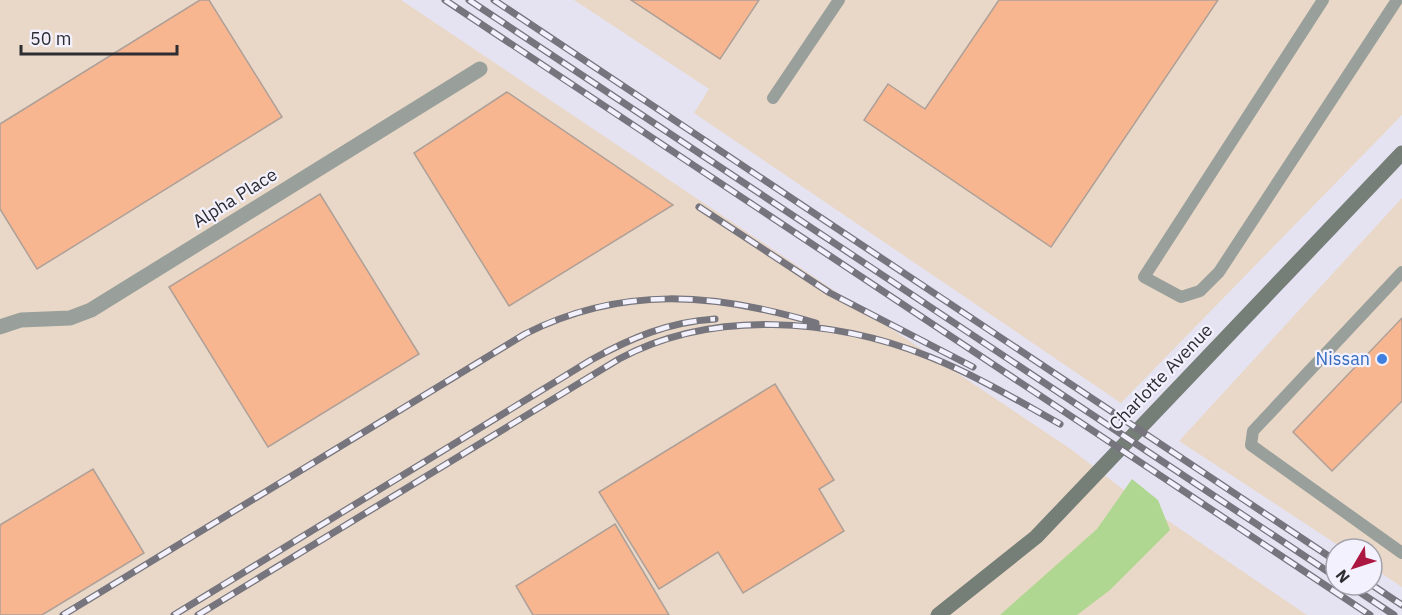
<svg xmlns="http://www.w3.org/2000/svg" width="1402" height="615" font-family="'IBM Plex Sans',sans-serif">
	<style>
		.industrial { fill: #e9d8c7 }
		.green { fill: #b0d791 }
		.building { fill: #f8b690; stroke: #aea098; stroke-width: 1.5 }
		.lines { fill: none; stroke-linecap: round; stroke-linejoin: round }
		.lane { stroke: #999f9b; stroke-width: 12 }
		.street { stroke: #999f9b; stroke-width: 15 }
		.secondary { stroke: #757e77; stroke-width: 15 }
		.rail-casing { stroke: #76757e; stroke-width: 7 }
		.rail { stroke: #f2f1fd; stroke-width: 4.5; stroke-dasharray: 14; stroke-linecap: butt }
		.shop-dot { fill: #3f7fe0; stroke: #f2f1fd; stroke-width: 2 }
		.labels { text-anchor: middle; stroke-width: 4.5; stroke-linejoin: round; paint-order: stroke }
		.street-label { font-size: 18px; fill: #2d2d32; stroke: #f2f1fd }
		.shop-label { font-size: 18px; fill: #366cbe; stroke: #f2f1fd; text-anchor: end }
	</style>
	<rect width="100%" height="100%" fill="#e5e3f2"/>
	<g class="industrial">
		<polygon points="0,0 401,0 1072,450 1133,497 1307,615 0,615"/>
		<polygon points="574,0 1402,0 1402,115 1121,403 694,113 709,89"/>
		<polygon points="1402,198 1402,587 1372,567 1372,549 1344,549 1179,441"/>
	</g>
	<polygon class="green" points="1132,479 1158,500 1170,530 1110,590 1077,615 1000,615 1097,529"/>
	<g class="building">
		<polygon points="200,0 209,0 282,117 37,269 0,209 0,124"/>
		<polygon points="631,0 759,0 720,59"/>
		<polygon points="999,0 1218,0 1051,247 864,120 888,84 925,109"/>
		<polygon points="507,92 673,205 509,306 414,153"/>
		<polygon points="320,194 419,354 268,447 169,287"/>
		<polygon points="1402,318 1402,401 1332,471 1293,432"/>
		<polygon points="775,384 834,480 819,489 844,531 743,593 718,552 659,589 599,492"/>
		<polygon points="93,469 144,553 42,615 0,615 0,525"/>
		<polygon points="615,524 669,615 533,615 516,586"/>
	</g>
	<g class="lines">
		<g class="lane">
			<polyline points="1323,0 1144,277 1181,297 1200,291 1219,272 1397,0"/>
			<polyline points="773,98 839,0"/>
			<polyline points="1402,272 1253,431 1251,445 1402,553"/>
		</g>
		<polyline class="street" points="0,327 21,320 70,318 91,310 480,69"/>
		<polyline class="secondary" points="938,615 1036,537 1402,153"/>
		<defs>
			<g id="rail">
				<polyline points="445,0 1370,615"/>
				<polyline points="469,0 1336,577"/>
				<polyline points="494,0 1336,561"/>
				<polyline points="699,207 830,293 973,367"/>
				<polyline points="1349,585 1394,615"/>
				<polyline points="1372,585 1402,605"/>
				<path d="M 63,615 L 525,334 C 622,285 715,293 816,323"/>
				<path d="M 174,615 L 591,360 C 631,338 668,322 715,319"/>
				<path d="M 198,615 L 619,359 C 712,309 833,318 930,357 C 975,375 1017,400 1060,424"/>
			</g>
		</defs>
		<use href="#rail" class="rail-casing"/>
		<use href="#rail" class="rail"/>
	</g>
	<circle class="shop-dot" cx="1382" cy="359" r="6"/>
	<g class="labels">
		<g class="street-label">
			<text transform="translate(235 198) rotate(-32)" y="6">Alpha Place</text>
			<text transform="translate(1161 377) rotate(-46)" y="6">Charlotte Avenue</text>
		</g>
		<g class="shop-label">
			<text x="1370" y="365">Nissan</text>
		</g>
	</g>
	<g transform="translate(1354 567) rotate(231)"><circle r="28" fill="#f2f1fd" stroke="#a3a3ac" stroke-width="1.5"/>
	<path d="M0-4.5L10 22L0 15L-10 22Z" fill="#ac1741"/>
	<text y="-9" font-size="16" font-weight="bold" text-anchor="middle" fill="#2d2d32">N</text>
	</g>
	<path d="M21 45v9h156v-9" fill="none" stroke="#2d2d32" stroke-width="3"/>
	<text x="30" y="45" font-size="18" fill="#2d2d32" stroke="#f2f1fd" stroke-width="4.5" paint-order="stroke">50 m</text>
</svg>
